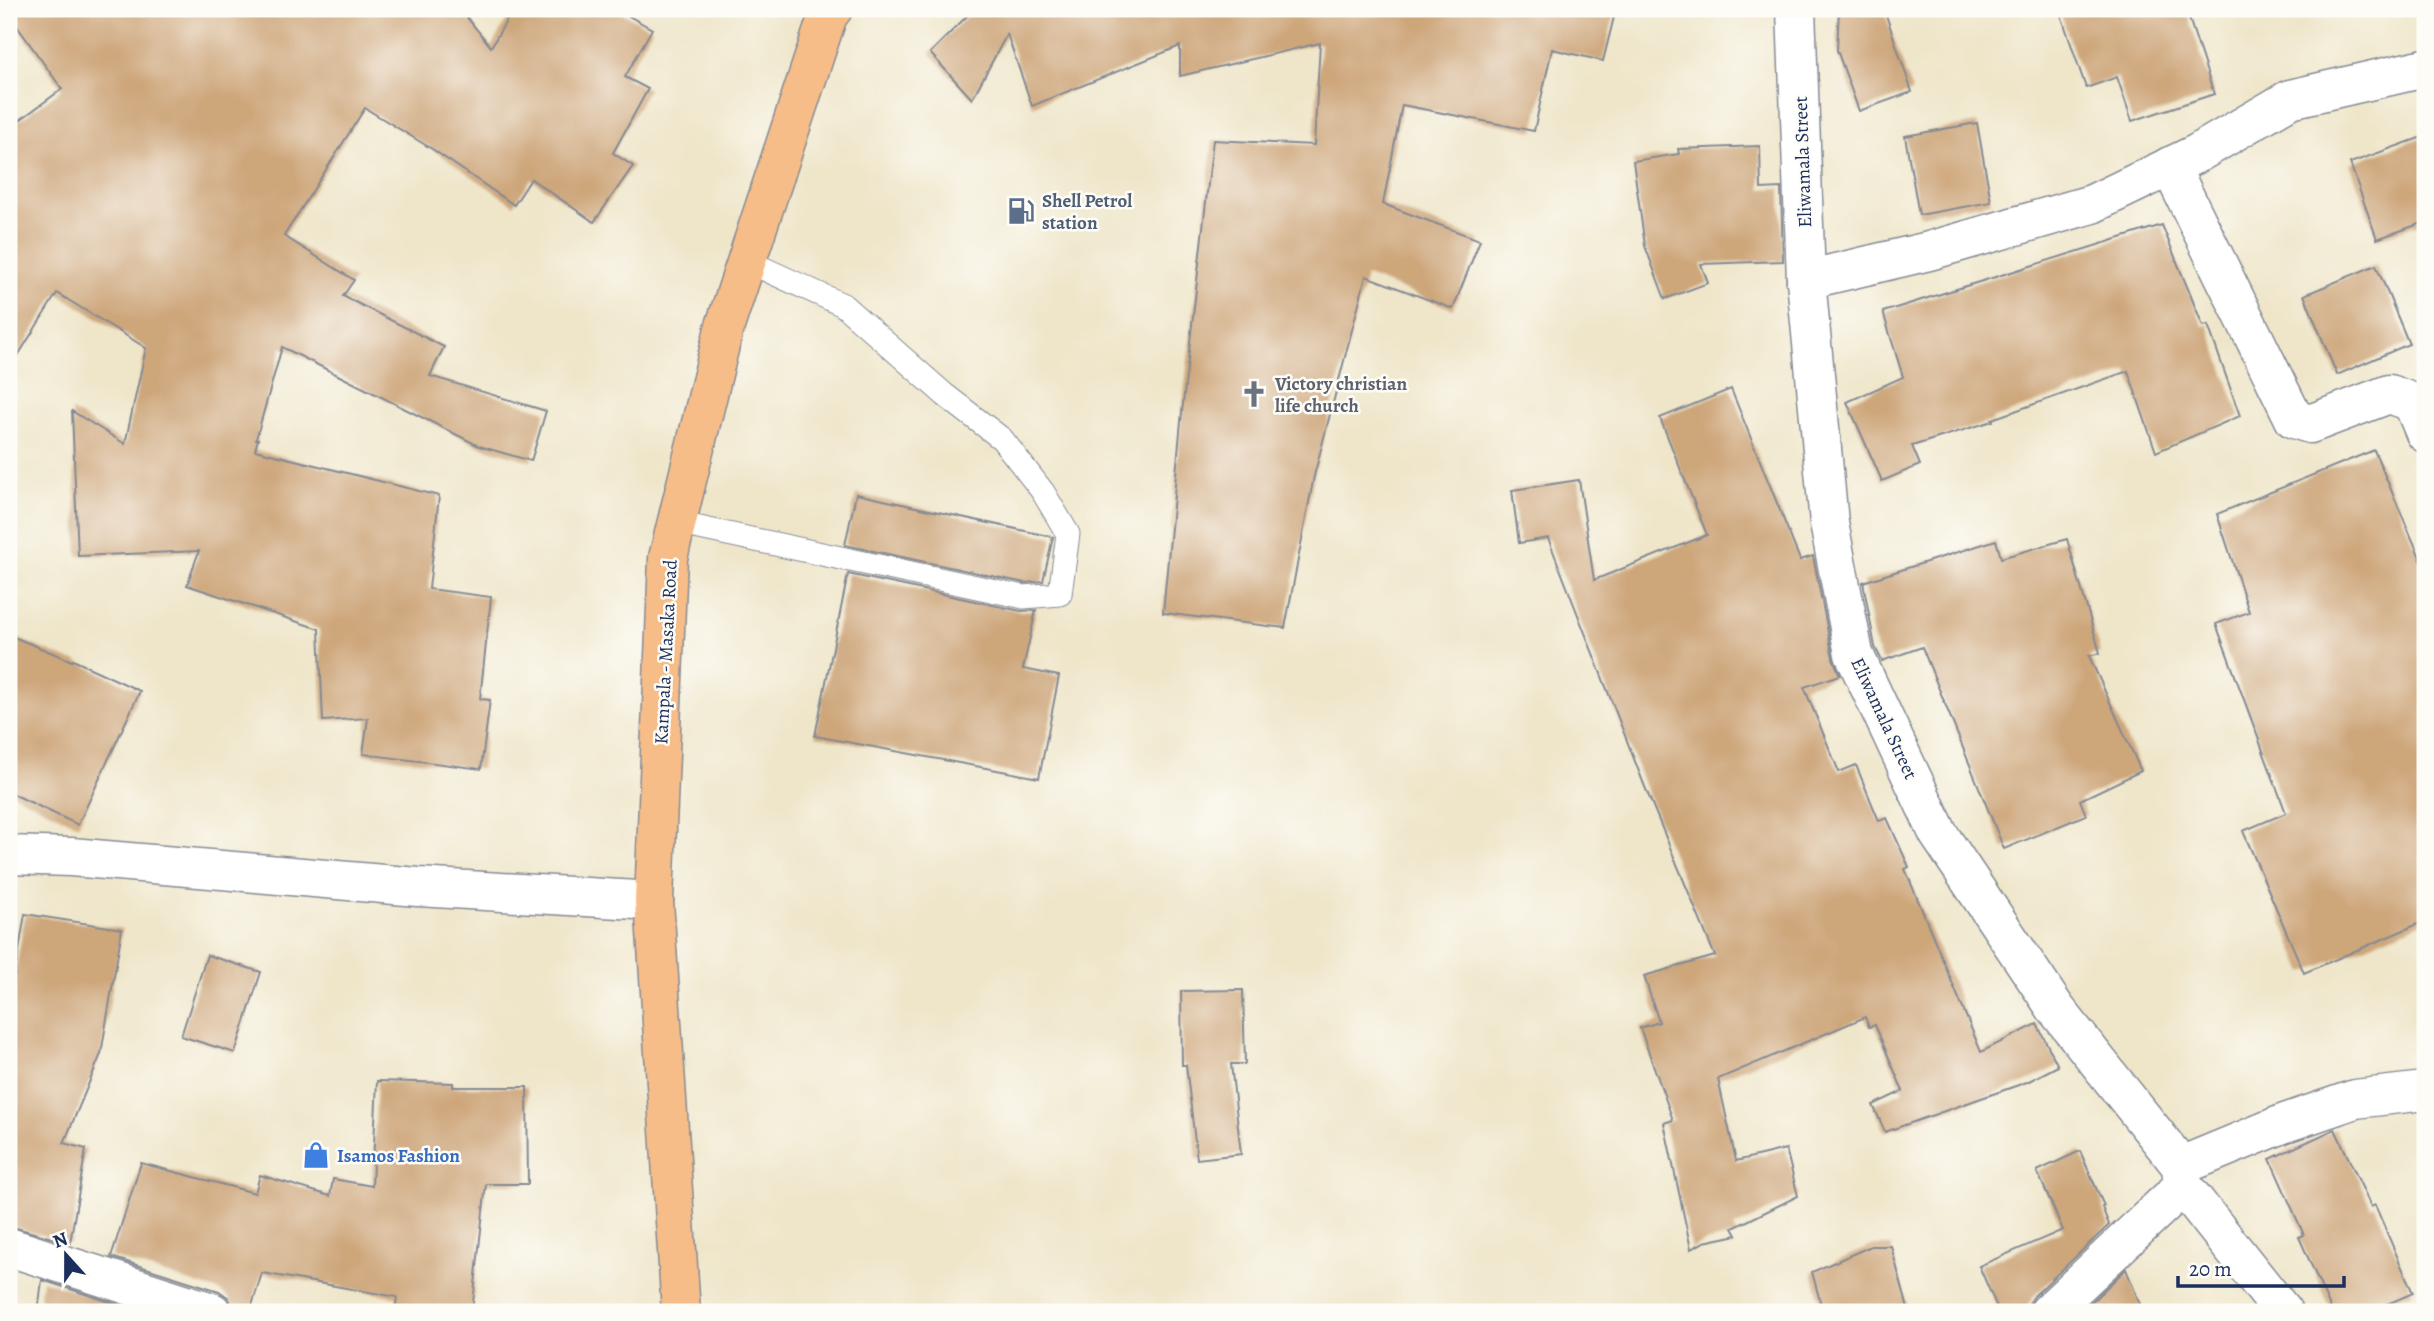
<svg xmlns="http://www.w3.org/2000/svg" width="2434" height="1321" font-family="Alegreya,serif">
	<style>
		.building { fill: #cda67a }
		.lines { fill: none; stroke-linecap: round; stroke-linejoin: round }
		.service-casing { stroke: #858a94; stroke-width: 25 }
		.minor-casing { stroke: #858a94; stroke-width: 41 }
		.primary-casing { stroke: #858a94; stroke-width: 41 }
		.trunk-casing { stroke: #858a94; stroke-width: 41 }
		.service { stroke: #fff; stroke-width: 23 }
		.minor { stroke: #fff; stroke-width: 38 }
		.primary { stroke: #f7bd88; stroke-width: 38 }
		.trunk { stroke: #f7bd88; stroke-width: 38 }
		.labels { text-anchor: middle; stroke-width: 5; stroke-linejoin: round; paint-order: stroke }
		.street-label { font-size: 19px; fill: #1b2f5e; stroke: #fdfcf7 }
		.service-label { font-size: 19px; font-weight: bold; fill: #4e5e75; stroke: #fdfcf7; text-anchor: start }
		.worship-label { font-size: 19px; font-weight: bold; fill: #5b616d; stroke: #fdfcf7; text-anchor: start }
		.shop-label { font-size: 19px; font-weight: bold; fill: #366cbe; stroke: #fdfcf7; text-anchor: start }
	</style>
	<rect width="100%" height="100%" fill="#fdfcf7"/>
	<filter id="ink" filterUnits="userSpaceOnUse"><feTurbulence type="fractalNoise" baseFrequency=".0143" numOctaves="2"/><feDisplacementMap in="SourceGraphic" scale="14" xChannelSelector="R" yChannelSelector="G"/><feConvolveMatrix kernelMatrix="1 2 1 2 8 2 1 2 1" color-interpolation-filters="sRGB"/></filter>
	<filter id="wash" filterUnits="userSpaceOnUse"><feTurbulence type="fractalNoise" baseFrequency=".00686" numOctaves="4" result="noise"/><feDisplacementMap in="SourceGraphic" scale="28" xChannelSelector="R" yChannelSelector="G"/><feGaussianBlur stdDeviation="1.57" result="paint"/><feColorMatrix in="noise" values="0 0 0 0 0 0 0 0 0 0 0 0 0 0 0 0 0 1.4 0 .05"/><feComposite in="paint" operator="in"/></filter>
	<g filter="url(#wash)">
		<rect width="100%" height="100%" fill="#efe6ca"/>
		<g id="blocks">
			<g class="building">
				<polygon points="9,9 460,9 491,47 513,9 616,9 652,29 625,77 648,89 613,153 633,166 594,222 531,179 514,205 432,149 365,108 284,236 354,280 343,296 444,347 430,376 546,411 531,461 479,446 282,347 256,439 258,439 255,450 439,496 429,589 491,597 480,699 490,700 481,769 363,754 368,718 323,721 319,629 187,585 199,551 78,556 72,411 125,444 146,348 57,293 9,370 9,128 62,89 9,15"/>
				<polygon points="974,9 1120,9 1123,15 1202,15 1201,9 1616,9 1603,61 1552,49 1534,131 1402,105 1383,204 1480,240 1453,309 1366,276 1314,476 1285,628 1163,613 1181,421 1213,140 1314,145 1320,43 1180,76 1180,46 1032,106 1007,34 972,99 930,53"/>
				<polygon points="1839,9 1884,9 1912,92 1859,111 1837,50"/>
				<polygon points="2059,9 2186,9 2214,94 2132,121 2117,77 2086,88"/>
				<polygon points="1977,123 1991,202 1919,215 1905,136"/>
				<polygon points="2425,136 2425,222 2377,239 2350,163"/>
				<polygon points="1760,146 1761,189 1781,188 1783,261 1701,264 1708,283 1665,299 1645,246 1633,161 1679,154 1678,149"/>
				<polygon points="2162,225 2203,326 2208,325 2240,416 2156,452 2128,371 1992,419 1993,421 1912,446 1920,465 1882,481 1847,402 1903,377 1883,312"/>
				<polygon points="2376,265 2409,344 2337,375 2304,295"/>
				<polygon points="1731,389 1800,560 1813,556 1833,658 1840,675 1804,687 1839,772 1856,765 1879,821 1887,818 1909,867 1905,869 1981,1052 2037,1024 2058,1066 2027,1082 1885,1132 1873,1105 1903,1091 1875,1025 1869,1027 1865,1017 1718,1079 1736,1161 1786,1149 1798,1196 1733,1228 1737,1235 1704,1242 1691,1249 1664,1123 1673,1120 1640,1028 1659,1022 1644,976 1715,956 1645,787 1548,538 1519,543 1512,490 1579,480 1594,580 1707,535 1660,418"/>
				<polygon points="2374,450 2425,569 2425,921 2304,973 2243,831 2286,813 2216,624 2249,612 2217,514"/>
				<polygon points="856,494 1053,537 1043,581 1025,583 845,545"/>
				<polygon points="2067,539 2100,653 2089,656 2141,771 2080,800 2086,815 2004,849 1922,647 1882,661 1875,647 1863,582 1996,540 2001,558"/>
				<polygon points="848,574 1021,611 1036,610 1023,669 1059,676 1039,778 815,736"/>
				<polygon points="9,635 72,661 73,660 140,691 78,825 9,792"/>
				<polygon points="25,914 122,929 101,1054 64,1143 86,1149 70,1243 9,1226 9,1011"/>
				<polygon points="207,955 261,972 235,1053 181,1036"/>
				<polygon points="1243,990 1245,1064 1231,1064 1241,1154 1197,1159 1186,1065 1182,1065 1181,991"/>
				<polygon points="377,1081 453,1083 453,1087 527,1087 528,1184 486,1184 472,1312 395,1312 397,1297 262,1273 250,1312 233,1312 229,1298 219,1291 111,1257 141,1163 255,1193 260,1175 330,1196 333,1179 372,1186"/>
				<polygon points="2335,1129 2371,1207 2375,1205 2413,1293 2369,1312 2332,1312 2299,1237 2304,1235 2270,1159"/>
				<polygon points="2080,1151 2104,1206 2102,1207 2109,1225 2034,1296 2028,1305 2028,1312 1999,1312 1979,1266 2063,1230 2037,1171"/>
				<polygon points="1871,1246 1891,1246 1909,1312 1823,1312 1812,1272"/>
				<polygon points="2126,1269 2143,1312 2081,1312"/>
				<polygon points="42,1280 141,1312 38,1312"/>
			</g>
		</g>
	</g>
	<g filter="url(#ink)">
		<use href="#blocks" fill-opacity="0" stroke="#858a94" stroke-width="2"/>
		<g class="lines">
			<defs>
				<polyline id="service" points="676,523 1024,597 1060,594 1068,534 1043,492 1002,439 945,395 843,305 747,261"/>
				<g id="minor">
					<polyline points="1796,9 1806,280 1829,523 1854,654 1938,833 2056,1009 2181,1166 2183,1186 2283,1312"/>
					<polyline points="2170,166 2294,419 2310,424 2389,394 2412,402 2425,433"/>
					<polyline points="1806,280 1929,251 2092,204 2198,153 2290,99 2425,68"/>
					<polyline points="9,855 71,857 418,887 654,901"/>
					<polyline points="2181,1166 2285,1123 2355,1099 2425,1091"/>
					<polyline points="9,1247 212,1312"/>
					<polyline points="2049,1312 2183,1186"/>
				</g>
				<polyline id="primary" points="681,1312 654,901 668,558 724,329 828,15"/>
				<polyline id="trunk" points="828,15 833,9"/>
			</defs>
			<use href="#service" class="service-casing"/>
			<use href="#minor" class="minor-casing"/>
			<use href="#primary" class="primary-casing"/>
			<use href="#trunk" class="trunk-casing"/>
			<use href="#service" class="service"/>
			<use href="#minor" class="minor"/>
			<use href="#primary" class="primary"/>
			<use href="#trunk" class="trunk"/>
		</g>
	</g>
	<defs>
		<symbol id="fuel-bare" viewBox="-9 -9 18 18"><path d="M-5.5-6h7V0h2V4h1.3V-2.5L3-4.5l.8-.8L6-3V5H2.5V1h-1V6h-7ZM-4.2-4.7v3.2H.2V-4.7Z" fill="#5c6f8a" stroke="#fdfcf7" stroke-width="2.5" paint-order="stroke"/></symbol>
		<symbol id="church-bare" viewBox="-9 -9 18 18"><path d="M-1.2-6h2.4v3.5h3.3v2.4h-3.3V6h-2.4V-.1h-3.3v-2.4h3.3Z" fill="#6b7280" stroke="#fdfcf7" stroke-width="2.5" paint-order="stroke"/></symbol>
		<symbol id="shop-bare" viewBox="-9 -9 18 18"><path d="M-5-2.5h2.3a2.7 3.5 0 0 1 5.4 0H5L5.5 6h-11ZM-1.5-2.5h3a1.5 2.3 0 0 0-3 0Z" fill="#3f7fe0" stroke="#fdfcf7" stroke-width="2.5" paint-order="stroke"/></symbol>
	</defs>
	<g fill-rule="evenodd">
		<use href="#fuel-bare" x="1002" y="192" width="38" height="38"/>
		<use href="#church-bare" x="1235" y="375" width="38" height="38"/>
		<use href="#shop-bare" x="297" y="1136" width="38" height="38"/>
	</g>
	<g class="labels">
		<g class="street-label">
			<text transform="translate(1802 162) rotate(-92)" y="7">Eliwamala Street</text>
			<text transform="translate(665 652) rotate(-87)" y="7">Kampala - Masaka Road</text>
			<text transform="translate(1885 718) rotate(65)" y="7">Eliwamala Street</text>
		</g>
		<g class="service-label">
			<text x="1042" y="207">Shell Petrol<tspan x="1042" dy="22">station</tspan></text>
		</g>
		<g class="worship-label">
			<text x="1275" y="390">Victory christian<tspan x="1275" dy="22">life church</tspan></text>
		</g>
		<g class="shop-label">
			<text x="337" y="1162">Isamos Fashion</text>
		</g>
	</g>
	<rect width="2434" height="1321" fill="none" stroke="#fdfcf7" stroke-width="35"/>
	<g transform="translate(66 1255) rotate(339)" stroke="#fdfcf7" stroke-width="5" paint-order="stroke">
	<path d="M0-5L12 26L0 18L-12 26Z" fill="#1b2f5e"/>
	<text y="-10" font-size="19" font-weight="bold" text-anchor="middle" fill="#1b2f5e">N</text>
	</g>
	<path d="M2178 1276v10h166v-10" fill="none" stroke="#1b2f5e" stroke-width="3.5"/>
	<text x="2189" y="1276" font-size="21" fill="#1b2f5e" stroke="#fdfcf7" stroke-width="5" paint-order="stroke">20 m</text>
</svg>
